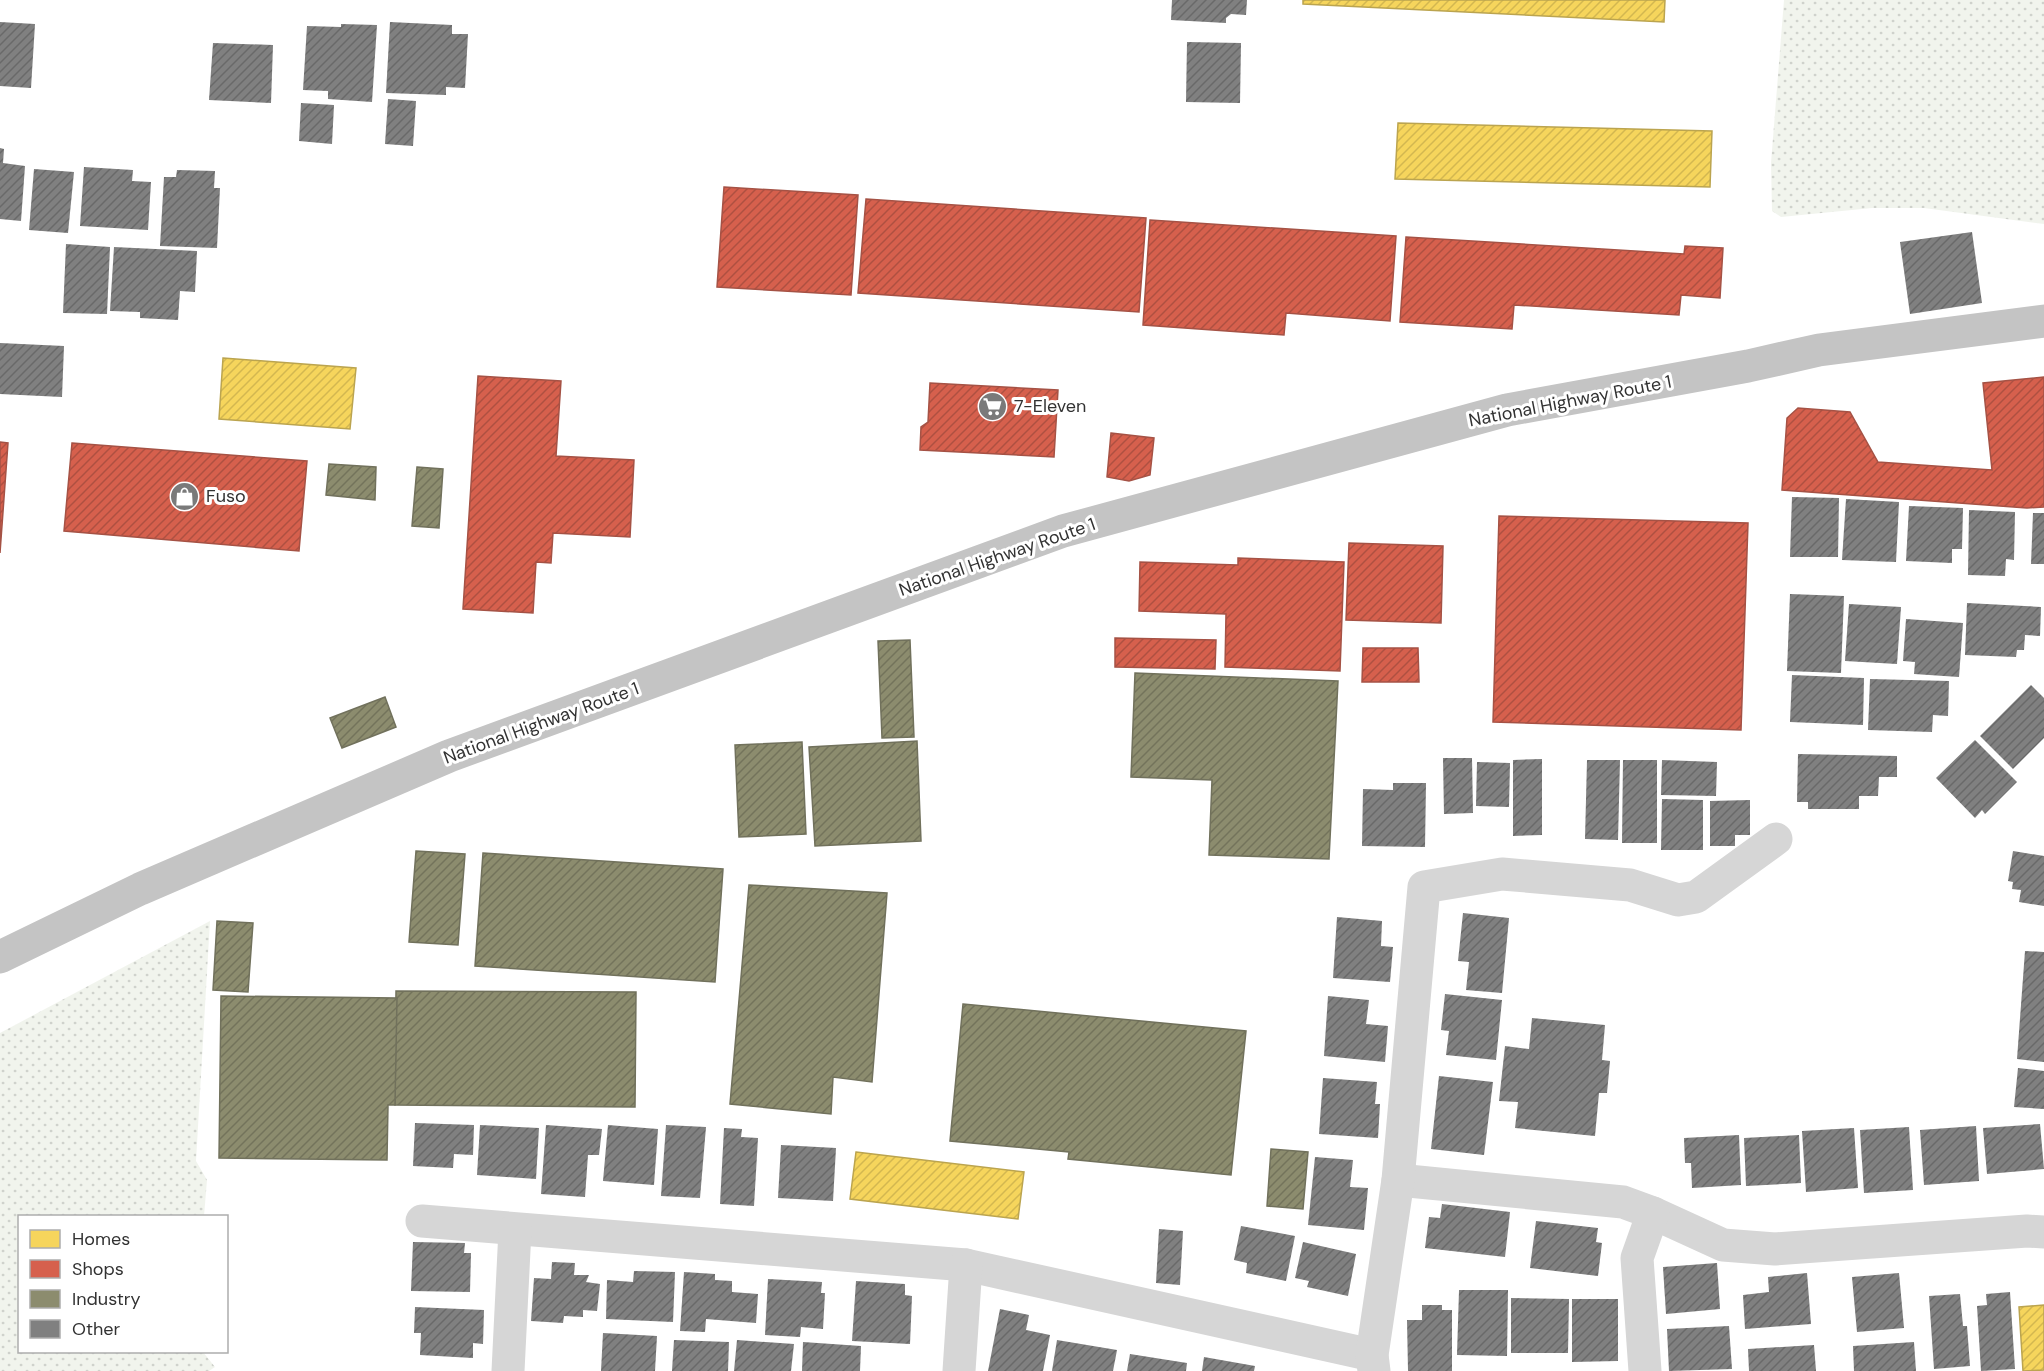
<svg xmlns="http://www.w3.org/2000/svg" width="2044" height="1371" font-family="'DM Sans',sans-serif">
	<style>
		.grass { fill: url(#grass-dots) }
		.homes { fill: url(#homes-hatch); stroke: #bba44f; stroke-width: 1.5 }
		.shops { fill: url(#shops-hatch); stroke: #a55245; stroke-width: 1.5 }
		.industry { fill: url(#industry-hatch); stroke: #71715c; stroke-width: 1.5 }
		.building { fill: url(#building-hatch) }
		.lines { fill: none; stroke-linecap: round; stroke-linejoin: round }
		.minor { stroke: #d6d6d6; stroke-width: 33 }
		.highway { stroke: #c4c4c4; stroke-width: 33 }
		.labels { text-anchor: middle; stroke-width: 6; stroke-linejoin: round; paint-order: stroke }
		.street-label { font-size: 18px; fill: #323232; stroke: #fff }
		.poi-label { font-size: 18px; fill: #323232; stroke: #fff; text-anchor: start }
	</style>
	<defs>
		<pattern id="grass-dots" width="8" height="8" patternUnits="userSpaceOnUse" patternTransform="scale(1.5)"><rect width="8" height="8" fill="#f1f4ed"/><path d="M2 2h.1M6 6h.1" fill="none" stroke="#cfd2cc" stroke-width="1.8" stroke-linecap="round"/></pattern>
		<pattern id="homes-hatch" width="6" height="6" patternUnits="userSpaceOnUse" patternTransform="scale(1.5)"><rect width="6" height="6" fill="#f6d55c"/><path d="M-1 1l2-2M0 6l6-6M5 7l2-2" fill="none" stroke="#d3b750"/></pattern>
		<pattern id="shops-hatch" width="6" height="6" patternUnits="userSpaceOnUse" patternTransform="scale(1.5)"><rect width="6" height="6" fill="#d6604d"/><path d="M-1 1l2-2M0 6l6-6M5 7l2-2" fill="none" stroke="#ae5041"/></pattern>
		<pattern id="industry-hatch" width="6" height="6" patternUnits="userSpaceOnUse" patternTransform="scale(1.5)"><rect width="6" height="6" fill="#8c8c6e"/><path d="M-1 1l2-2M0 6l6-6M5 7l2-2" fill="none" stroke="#73735b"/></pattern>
		<pattern id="building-hatch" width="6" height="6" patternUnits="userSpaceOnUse" patternTransform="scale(1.5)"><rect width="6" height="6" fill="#808080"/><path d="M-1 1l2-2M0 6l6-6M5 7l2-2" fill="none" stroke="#696969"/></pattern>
	</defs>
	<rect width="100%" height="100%" fill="#fff"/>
	<g class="grass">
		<polygon points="1784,0 2044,0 2044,224 1924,208 1872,208 1781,217 1772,211 1771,163"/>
		<polygon points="210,921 196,1161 207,1180 204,1216 20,1216 20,1352 203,1352 215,1367 209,1371 0,1371 0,1033"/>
	</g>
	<g class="homes">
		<polygon points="1303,0 1665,0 1664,22 1303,4"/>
		<polygon points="1398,123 1712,131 1710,187 1395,179"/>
		<polygon points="223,358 356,368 350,429 219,419"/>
		<polygon points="856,1152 1024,1172 1018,1219 850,1199"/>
		<polygon points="2044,1305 2044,1370 2023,1371 2019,1307"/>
	</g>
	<g class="shops">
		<polygon points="724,187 858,195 851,295 717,287"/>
		<polygon points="866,199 1146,218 1139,312 858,293"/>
		<polygon points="1150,220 1396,236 1390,321 1286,313 1284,335 1143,325"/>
		<polygon points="1406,237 1684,254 1685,246 1723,248 1720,298 1681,295 1679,315 1514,305 1512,329 1400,322"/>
		<polygon points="478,376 561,381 556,456 634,460 630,537 553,533 551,563 536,562 533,613 463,609"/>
		<polygon points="2044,377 2044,507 2027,508 1782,490 1787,418 1798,408 1850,412 1878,462 1992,470 1983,383"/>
		<polygon points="930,383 1058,390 1054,457 920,450 921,427 928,422"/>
		<polygon points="1111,433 1154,438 1150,475 1129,481 1107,477"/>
		<polygon points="0,442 8,443 0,553"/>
		<polygon points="72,443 307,461 299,551 64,531"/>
		<polygon points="1499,516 1748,523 1741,730 1493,722"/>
		<polygon points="1349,543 1443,546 1441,623 1346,620"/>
		<polygon points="1238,558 1344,562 1340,671 1225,667 1226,614 1139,611 1140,562 1238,565"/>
		<polygon points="1115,638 1216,640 1215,669 1115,667"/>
		<polygon points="1363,648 1418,648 1419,682 1362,682"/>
	</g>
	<g class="industry">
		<polygon points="329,464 376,467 375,500 326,495"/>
		<polygon points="417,467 443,469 439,528 412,526"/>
		<polygon points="910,640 914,737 882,738 878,641"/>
		<polygon points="1135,673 1338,681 1329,859 1209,855 1212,780 1131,777"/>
		<polygon points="385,697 396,727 342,748 330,718"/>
		<polygon points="917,741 921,841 815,846 809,747"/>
		<polygon points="802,742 806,834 739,837 735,745"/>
		<polygon points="416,851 465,854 458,945 409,942"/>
		<polygon points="483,853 723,869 715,982 475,966"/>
		<polygon points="749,885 887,893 872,1082 833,1077 831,1114 730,1104"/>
		<polygon points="217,921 253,923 248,992 213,990"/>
		<polygon points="396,991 636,992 635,1107 395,1105"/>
		<polygon points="221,996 397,998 395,1105 388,1105 387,1160 219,1158"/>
		<polygon points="963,1004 1246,1031 1231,1175 1068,1159 1069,1152 950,1141"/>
		<polygon points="1271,1149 1308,1152 1303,1209 1267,1206"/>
	</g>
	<g class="building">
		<polygon points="1172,0 1247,0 1246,15 1231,14 1226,18 1226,23 1171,20"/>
		<polygon points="0,22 35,24 31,88 0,86"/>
		<polygon points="390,22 452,25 452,34 468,34 465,88 446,87 446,95 386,93"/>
		<polygon points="341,24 377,25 372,102 328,99 328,91 303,90 307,26 341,27"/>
		<polygon points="1187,42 1241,43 1240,103 1186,102"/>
		<polygon points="213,43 273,45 271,103 209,100"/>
		<polygon points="388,99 416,101 413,146 385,144"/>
		<polygon points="301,103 334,105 332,144 299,141"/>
		<polygon points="0,148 4,149 3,163 25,166 21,221 0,219"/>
		<polygon points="84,167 133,170 132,181 151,182 148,230 80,226"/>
		<polygon points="34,169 74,172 68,233 29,230"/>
		<polygon points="177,170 215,171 214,188 220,188 217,248 160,246 164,177 176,177"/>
		<polygon points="1972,232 1982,303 1910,314 1900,242"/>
		<polygon points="66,244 110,247 107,314 63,313"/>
		<polygon points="114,247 197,251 195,292 180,291 178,320 140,318 140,312 110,311"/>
		<polygon points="0,343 64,346 62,397 0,394"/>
		<polygon points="1792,497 1839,498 1838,557 1790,557"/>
		<polygon points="1846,499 1899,502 1896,562 1842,560"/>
		<polygon points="1909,506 1963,508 1962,549 1952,549 1952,563 1906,561"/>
		<polygon points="1969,510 2015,512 2014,560 2006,559 2005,576 1968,575"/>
		<polygon points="2033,513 2044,513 2044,564 2031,564"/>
		<polygon points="1790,594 1844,596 1841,673 1787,671"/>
		<polygon points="1967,603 2041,607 2040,636 2025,635 2024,650 2017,650 2016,657 1965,655"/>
		<polygon points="1849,604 1901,607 1897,664 1845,661"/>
		<polygon points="1906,619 1963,623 1959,677 1914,674 1915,662 1903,661"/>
		<polygon points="1792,675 1864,678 1863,725 1790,722"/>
		<polygon points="1870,679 1949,681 1948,716 1933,715 1932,732 1868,730"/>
		<polygon points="2031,685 2044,698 2044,738 2013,769 1980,736"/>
		<polygon points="1975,740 2017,782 1985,814 1982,810 1975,818 1936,778"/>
		<polygon points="1798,754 1897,756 1897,777 1879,777 1878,796 1859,796 1859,809 1808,809 1808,802 1797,802"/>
		<polygon points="1443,758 1472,758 1473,813 1444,814"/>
		<polygon points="1542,759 1542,835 1513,836 1513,760"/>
		<polygon points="1587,760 1620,760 1618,840 1585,839"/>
		<polygon points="1623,760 1657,760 1657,843 1622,843"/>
		<polygon points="1662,760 1717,762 1716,796 1661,795"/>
		<polygon points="1477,762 1510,763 1509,807 1476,806"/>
		<polygon points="1393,783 1426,783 1425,847 1362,846 1363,789 1393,790"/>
		<polygon points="1662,799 1703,800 1703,850 1661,850"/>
		<polygon points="1750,800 1750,835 1735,835 1735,846 1710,846 1710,801"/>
		<polygon points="2013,851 2044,856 2044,906 2019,902 2021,890 2012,889 2013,882 2008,881"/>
		<polygon points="1463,913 1509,918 1502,993 1466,990 1469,962 1458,961"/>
		<polygon points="1337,917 1382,921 1381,946 1393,947 1390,982 1333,978"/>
		<polygon points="2025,951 2044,952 2044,1062 2017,1059"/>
		<polygon points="1445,994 1502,1000 1496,1060 1446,1055 1449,1031 1441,1030"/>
		<polygon points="1328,996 1369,1000 1366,1024 1388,1026 1385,1062 1324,1056"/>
		<polygon points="1532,1018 1605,1025 1602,1060 1610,1061 1607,1093 1599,1093 1595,1136 1515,1128 1518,1102 1499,1101 1505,1046 1529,1049"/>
		<polygon points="2018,1068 2044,1071 2044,1109 2014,1107"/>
		<polygon points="1439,1076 1493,1082 1484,1155 1431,1149"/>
		<polygon points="1323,1078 1377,1082 1375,1104 1380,1104 1378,1138 1319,1134"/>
		<polygon points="415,1123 474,1125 473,1155 454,1154 453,1168 413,1166"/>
		<polygon points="2040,1124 2044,1169 1987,1174 1983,1128"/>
		<polygon points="480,1125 539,1128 536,1179 477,1175"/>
		<polygon points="546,1125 602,1129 599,1155 588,1155 585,1197 541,1194"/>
		<polygon points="608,1125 658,1129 654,1185 603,1181"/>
		<polygon points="666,1125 706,1127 700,1198 661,1196"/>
		<polygon points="1976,1126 1979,1181 1924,1185 1920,1130"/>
		<polygon points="1909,1127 1913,1190 1864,1193 1860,1130"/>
		<polygon points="724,1128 742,1129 741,1137 758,1138 754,1206 720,1204"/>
		<polygon points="1854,1128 1858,1188 1806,1192 1802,1131"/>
		<polygon points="1739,1135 1741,1185 1692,1188 1691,1163 1685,1163 1684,1138"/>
		<polygon points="1799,1135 1801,1183 1746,1186 1744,1138"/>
		<polygon points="781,1145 836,1148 833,1201 778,1198"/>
		<polygon points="1315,1157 1353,1160 1350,1187 1368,1188 1364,1230 1308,1225"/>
		<polygon points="1442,1204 1510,1212 1505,1257 1425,1248 1429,1217 1440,1218"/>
		<polygon points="1536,1221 1598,1228 1596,1242 1602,1243 1598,1276 1530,1268"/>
		<polygon points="1241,1226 1295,1236 1286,1281 1246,1273 1247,1263 1234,1260"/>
		<polygon points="1159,1229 1183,1231 1180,1285 1156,1283"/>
		<polygon points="413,1242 465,1243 464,1253 471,1253 470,1292 411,1291"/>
		<polygon points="1303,1242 1356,1254 1348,1296 1307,1287 1309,1281 1295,1278"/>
		<polygon points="552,1262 575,1263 574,1275 589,1275 586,1282 600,1284 597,1311 583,1310 583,1317 564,1316 563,1323 531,1321 534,1278 551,1279"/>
		<polygon points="1717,1263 1720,1309 1666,1314 1663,1267"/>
		<polygon points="634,1271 675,1272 673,1322 606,1319 607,1280 633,1282"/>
		<polygon points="684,1272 715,1274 715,1280 732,1281 732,1292 758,1294 756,1323 706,1319 705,1332 680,1331"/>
		<polygon points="1807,1273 1811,1324 1745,1329 1743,1295 1769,1292 1768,1277"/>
		<polygon points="1899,1273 1904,1328 1857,1332 1852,1277"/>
		<polygon points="768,1279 822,1282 821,1293 825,1293 823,1329 801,1327 800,1337 765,1335"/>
		<polygon points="856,1281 905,1284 905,1295 912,1296 910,1344 852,1341"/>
		<polygon points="1459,1290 1508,1290 1507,1356 1457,1355"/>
		<polygon points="2010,1292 2015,1369 1981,1371 1977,1306 1987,1305 1986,1294"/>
		<polygon points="1960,1294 1963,1326 1967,1326 1970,1366 1934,1369 1929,1296"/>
		<polygon points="1511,1298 1569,1299 1568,1353 1511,1353"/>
		<polygon points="1572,1299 1618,1299 1618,1361 1572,1362"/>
		<polygon points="1422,1305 1442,1305 1442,1310 1452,1310 1452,1371 1408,1371 1407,1320 1422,1320"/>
		<polygon points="415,1307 484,1310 483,1344 473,1343 473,1358 420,1355 421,1333 414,1333"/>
		<polygon points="1000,1309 1029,1315 1026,1330 1050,1335 1043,1371 988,1371"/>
		<polygon points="1729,1326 1732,1369 1669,1371 1667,1329"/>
		<polygon points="603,1333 657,1336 655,1371 601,1371"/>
		<polygon points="674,1340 729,1342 728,1371 672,1371"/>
		<polygon points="737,1340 794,1344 791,1371 734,1371"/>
		<polygon points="1057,1340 1117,1350 1113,1371 1052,1371"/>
		<polygon points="803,1342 861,1346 860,1371 802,1371"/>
		<polygon points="1914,1342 1916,1371 1854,1371 1853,1346"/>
		<polygon points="1814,1345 1816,1371 1749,1371 1748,1349"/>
		<polygon points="1130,1354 1187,1363 1186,1371 1127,1371"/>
		<polygon points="1204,1357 1255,1366 1254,1371 1202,1371"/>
	</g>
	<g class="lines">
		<g class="minor">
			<polyline points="1398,1180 1623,1202 1653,1213 1723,1245 1775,1249 2027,1231 2044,1232"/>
			<polyline points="422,1221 966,1265 1372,1355"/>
			<polyline points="508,1371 515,1230"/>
			<polyline points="959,1371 966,1265"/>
			<polyline points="1374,1371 1372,1355 1398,1180 1424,887 1502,874 1630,885 1678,900 1696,897 1776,839"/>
			<polyline points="1645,1371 1637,1258 1653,1213"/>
		</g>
		<polyline class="highway" points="0,957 140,889 449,756 1063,531 1507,410 1748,366 1819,350 2044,321"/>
	</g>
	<defs>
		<symbol id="supermarket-disc" viewBox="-11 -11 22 22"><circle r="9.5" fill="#7a7a7a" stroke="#fff"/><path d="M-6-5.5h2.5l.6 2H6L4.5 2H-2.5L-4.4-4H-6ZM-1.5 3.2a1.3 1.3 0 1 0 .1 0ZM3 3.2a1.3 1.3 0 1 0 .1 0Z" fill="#fff"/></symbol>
		<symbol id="shop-disc" viewBox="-11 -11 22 22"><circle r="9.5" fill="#7a7a7a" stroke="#fff"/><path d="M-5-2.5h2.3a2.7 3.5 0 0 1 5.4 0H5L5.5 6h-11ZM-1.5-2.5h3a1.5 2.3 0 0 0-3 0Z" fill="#fff"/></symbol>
	</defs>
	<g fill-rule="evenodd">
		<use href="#supermarket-disc" x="976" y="390" width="33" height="33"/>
		<use href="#shop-disc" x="168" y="480" width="33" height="33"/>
	</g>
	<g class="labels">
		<g class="street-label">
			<text transform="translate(1570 401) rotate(-11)" y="6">National Highway Route 1</text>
			<text transform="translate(997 557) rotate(-19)" y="6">National Highway Route 1</text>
			<text transform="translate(541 723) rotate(-20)" y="6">National Highway Route 1</text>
		</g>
		<g class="poi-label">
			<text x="1014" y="412">7-Eleven</text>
			<text x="206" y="502">Fuso</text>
		</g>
	</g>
	<rect x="18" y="1215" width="210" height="138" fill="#ffffff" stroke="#adadad" stroke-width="1.5"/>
	<rect x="30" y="1230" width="30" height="18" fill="#f6d55c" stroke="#adadad" stroke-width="1.5"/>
	<text x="72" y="1245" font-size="18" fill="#323232">Homes</text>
	<rect x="30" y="1260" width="30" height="18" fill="#d6604d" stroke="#adadad" stroke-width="1.5"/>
	<text x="72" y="1275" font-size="18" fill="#323232">Shops</text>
	<rect x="30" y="1290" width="30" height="18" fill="#8c8c6e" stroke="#adadad" stroke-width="1.5"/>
	<text x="72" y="1305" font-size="18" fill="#323232">Industry</text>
	<rect x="30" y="1320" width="30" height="18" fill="#808080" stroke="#adadad" stroke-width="1.5"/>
	<text x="72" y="1335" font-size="18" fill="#323232">Other</text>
</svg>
